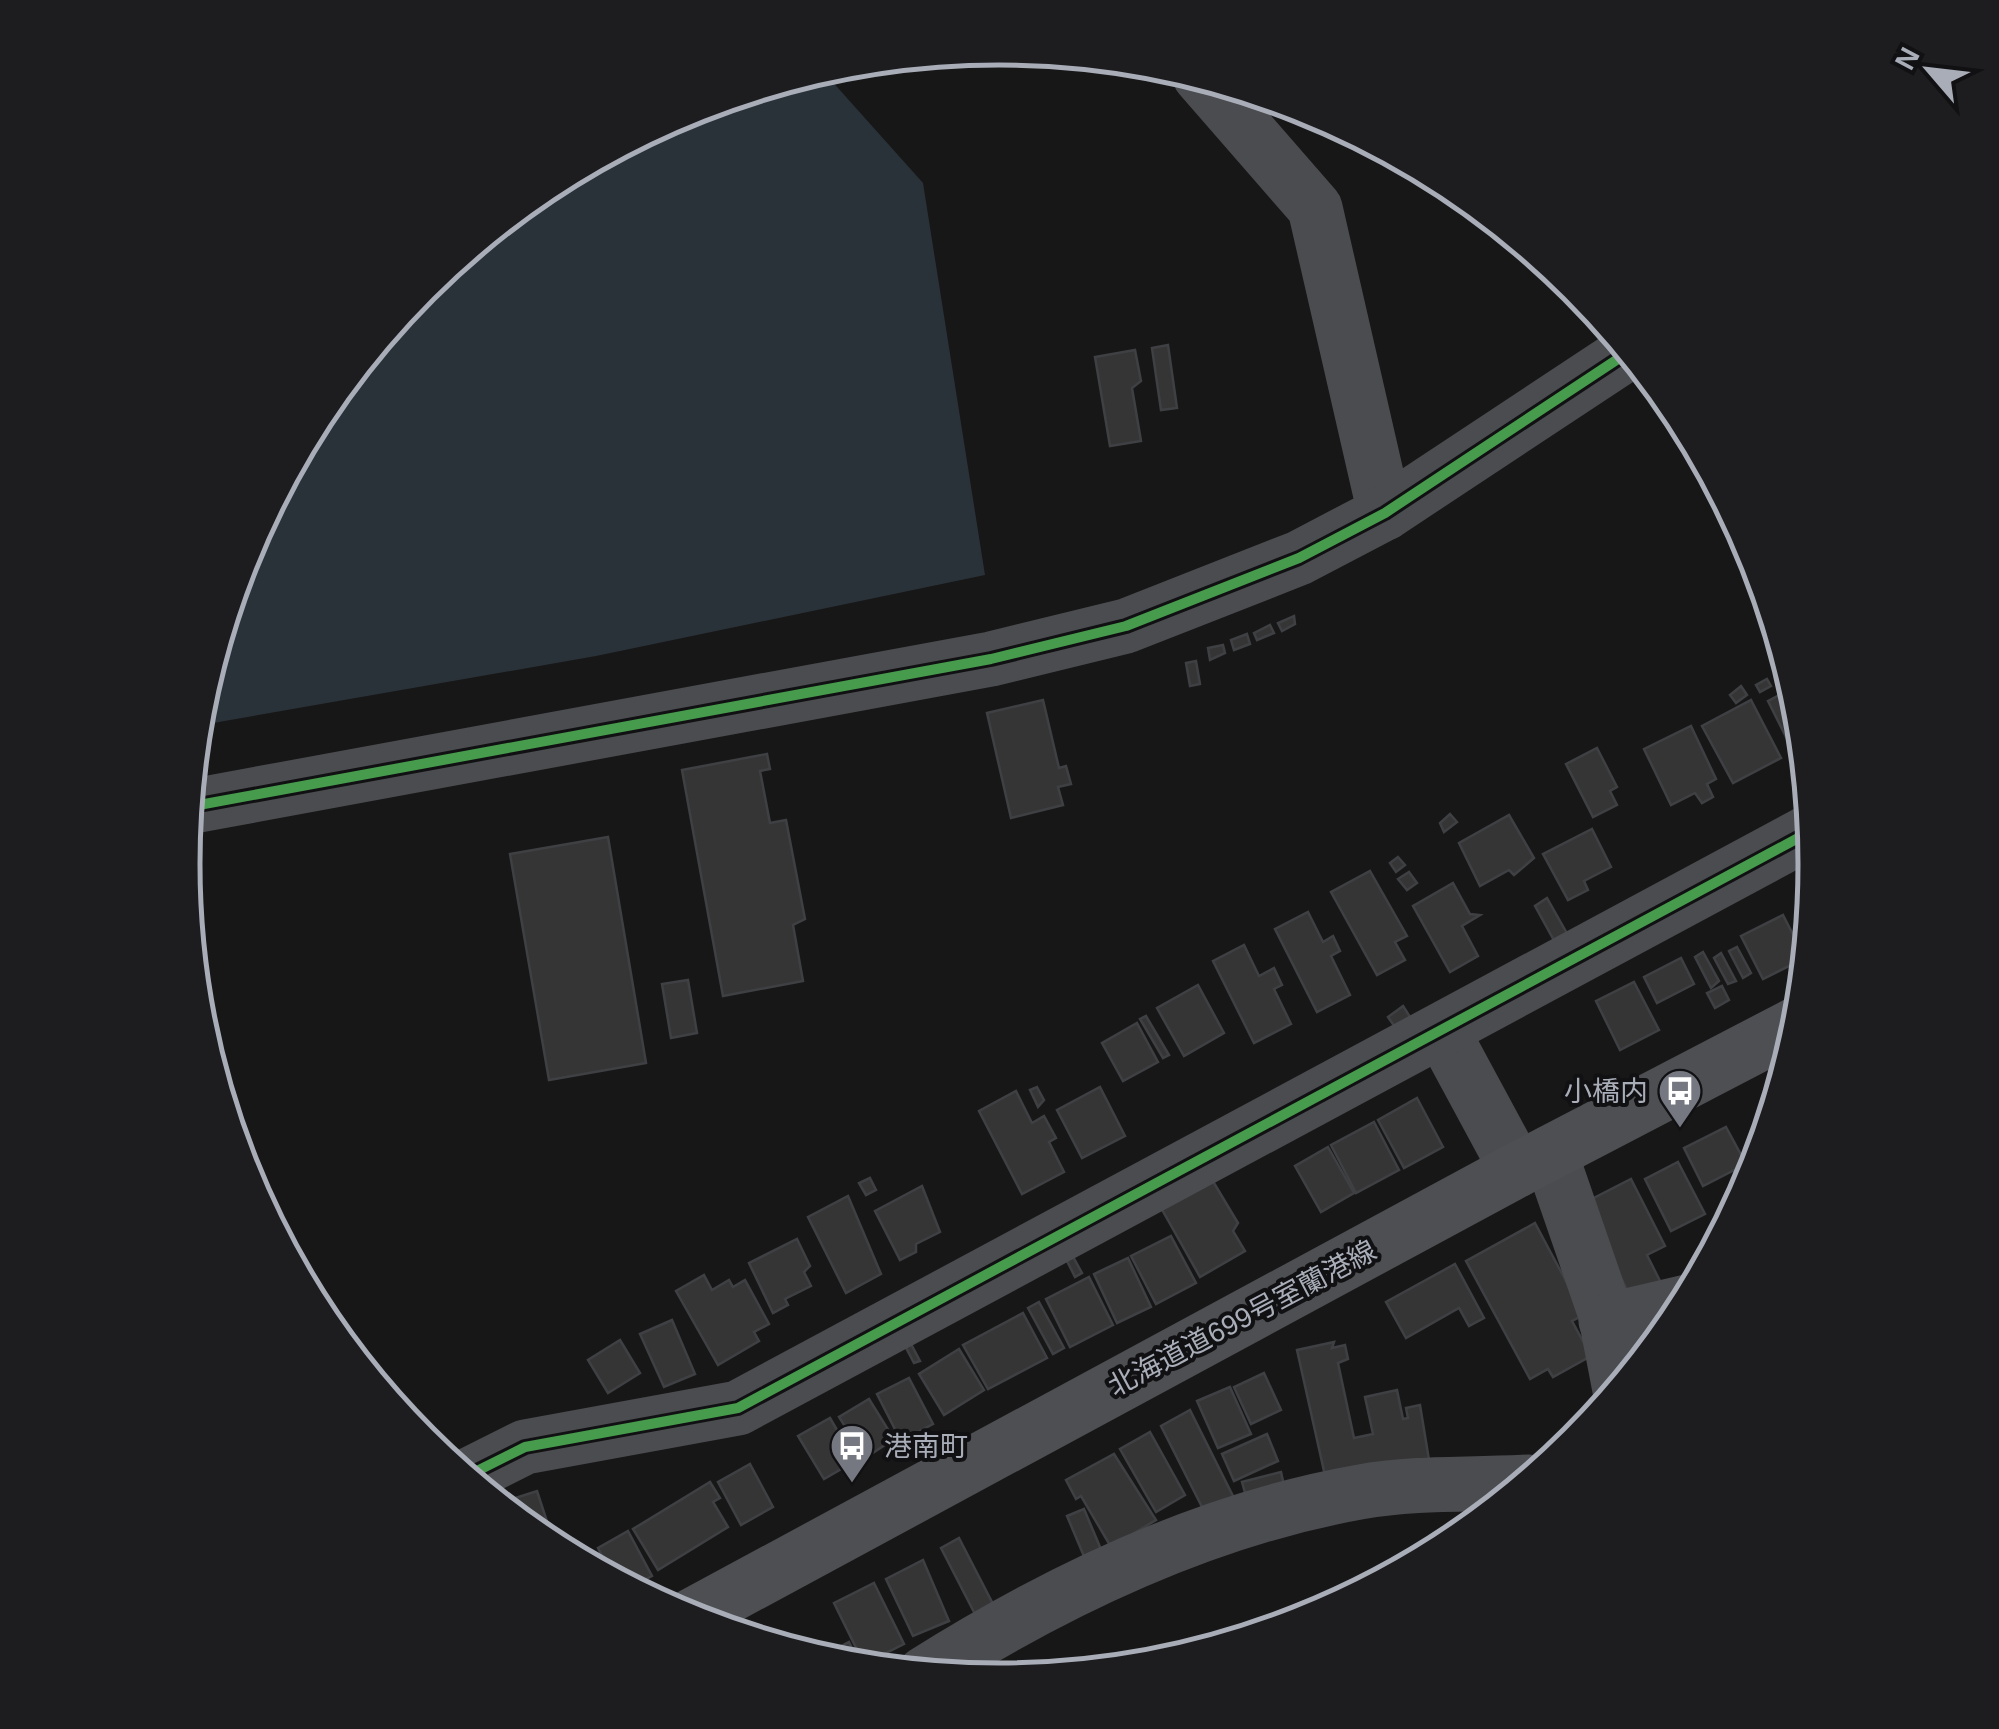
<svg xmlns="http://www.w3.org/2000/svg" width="1999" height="1729" font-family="Helvetica,'Noto Sans JP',sans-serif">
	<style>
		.water { fill: #2a3239 }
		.building { fill: #353536; stroke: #3f4043; stroke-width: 2.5 }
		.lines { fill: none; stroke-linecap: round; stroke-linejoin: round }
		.minor { stroke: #4b4c50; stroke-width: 55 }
		.major { stroke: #4d4f52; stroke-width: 55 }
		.cycleway-casing { stroke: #111113; stroke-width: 16 }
		.cycleway { stroke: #469c4c; stroke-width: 10 }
		.labels { text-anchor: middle; stroke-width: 8; stroke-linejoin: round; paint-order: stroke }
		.poi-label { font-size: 28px; fill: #a8adb8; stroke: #111113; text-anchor: end }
		.street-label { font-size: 28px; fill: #a8adb8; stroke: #111113 }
		.rim { fill: none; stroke: #a8adb8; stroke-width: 5 }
	</style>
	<rect width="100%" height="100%" fill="#171717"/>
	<polygon class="water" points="821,69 923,183 985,575 596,656 196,726 198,705 245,551 321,410 422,286 546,185 687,109"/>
	<g class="building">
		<polygon points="1168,345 1177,408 1161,410 1152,348"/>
		<polygon points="1135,350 1141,381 1132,388 1141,441 1110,446 1095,357"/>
		<polygon points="1690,432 1702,455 1693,457"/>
		<polygon points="1704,458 1713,475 1702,477 1699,459"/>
		<polygon points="1294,616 1295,624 1282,631 1278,623"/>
		<polygon points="1270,625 1274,633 1257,640 1254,633"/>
		<polygon points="1247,634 1250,644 1234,650 1231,640"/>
		<polygon points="1223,645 1225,653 1210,660 1208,648"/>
		<polygon points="1196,661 1200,684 1190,686 1186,663"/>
		<polygon points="1767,679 1771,686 1760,692 1756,685"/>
		<polygon points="1741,686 1747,695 1736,703 1730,695"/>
		<polygon points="1795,687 1806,755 1797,759 1768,701"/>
		<polygon points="1043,700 1059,768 1066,766 1071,784 1058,787 1063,805 1011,818 987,713"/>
		<polygon points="1751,700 1781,758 1733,783 1702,726"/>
		<polygon points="1691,726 1716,779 1707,784 1713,797 1702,803 1695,793 1671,805 1644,749"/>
		<polygon points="1597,748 1617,787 1610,791 1617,805 1593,817 1566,764"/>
		<polygon points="767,754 770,769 760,771 770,823 786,820 805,919 793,925 803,981 723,996 682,770"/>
		<polygon points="1450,814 1457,822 1444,832 1440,823"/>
		<polygon points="1509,815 1534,858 1514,875 1509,870 1480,886 1459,843"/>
		<polygon points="1592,829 1611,867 1584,881 1588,890 1568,900 1543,854"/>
		<polygon points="608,837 646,1063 549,1080 510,854"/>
		<polygon points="1398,857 1405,865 1396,872 1390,863"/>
		<polygon points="1370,871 1407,936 1395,942 1405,960 1377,975 1331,892"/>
		<polygon points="1409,872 1417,883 1407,890 1398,879"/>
		<polygon points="1453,883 1470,914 1480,915 1462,926 1478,956 1450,972 1413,906"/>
		<polygon points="1547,898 1569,937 1556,944 1535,906"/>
		<polygon points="1308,912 1323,942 1333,936 1340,951 1331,956 1350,995 1317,1012 1275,929"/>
		<polygon points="1783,915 1805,958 1763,979 1741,936"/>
		<polygon points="1244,945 1259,976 1274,968 1282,985 1274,989 1291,1024 1254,1043 1213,961"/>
		<polygon points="1737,947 1751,973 1743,978 1729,951"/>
		<polygon points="1703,952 1719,981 1711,988 1695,957"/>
		<polygon points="1721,953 1736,981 1728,984 1714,958"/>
		<polygon points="1681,958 1694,984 1657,1003 1644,977"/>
		<polygon points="688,980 697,1033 671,1038 662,984"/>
		<polygon points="1634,982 1659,1030 1620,1050 1596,1001"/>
		<polygon points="1198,985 1224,1033 1184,1056 1157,1008"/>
		<polygon points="1722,986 1729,1000 1715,1008 1707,993"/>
		<polygon points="1403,1006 1412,1020 1397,1030 1388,1017"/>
		<polygon points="1146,1016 1169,1055 1163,1058 1140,1019"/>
		<polygon points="1137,1023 1158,1062 1123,1081 1102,1043"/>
		<polygon points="1037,1087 1044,1100 1038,1107 1030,1090"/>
		<polygon points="1100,1087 1125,1136 1082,1158 1057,1110"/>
		<polygon points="1016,1091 1032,1123 1044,1116 1056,1138 1049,1142 1064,1172 1022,1194 979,1111"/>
		<polygon points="1417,1098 1443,1147 1404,1168 1378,1120"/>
		<polygon points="1774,1113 1765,1141 1756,1121"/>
		<polygon points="1374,1122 1399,1170 1356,1193 1331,1145"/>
		<polygon points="1726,1127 1746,1164 1703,1186 1684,1148"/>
		<polygon points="1328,1147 1354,1193 1321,1212 1295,1166"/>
		<polygon points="1678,1162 1705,1214 1671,1231 1645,1179"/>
		<polygon points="870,1178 876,1190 866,1195 859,1183"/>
		<polygon points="1211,1178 1238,1223 1233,1231 1245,1251 1200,1277 1160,1206"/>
		<polygon points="1631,1179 1665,1246 1647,1255 1663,1287 1633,1302 1584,1203"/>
		<polygon points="922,1186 940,1232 916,1244 916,1252 900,1260 875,1211"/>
		<polygon points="848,1196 881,1274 846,1293 808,1217"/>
		<polygon points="1535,1223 1584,1315 1572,1321 1591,1356 1553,1377 1548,1369 1530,1379 1466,1261"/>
		<polygon points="1171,1236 1196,1283 1156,1304 1131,1256"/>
		<polygon points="797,1239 810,1266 804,1272 811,1286 785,1299 788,1305 773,1313 749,1263"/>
		<polygon points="1071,1253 1082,1273 1075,1277 1065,1257"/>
		<polygon points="1128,1258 1151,1307 1117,1323 1094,1274"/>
		<polygon points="1455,1264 1484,1318 1469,1326 1459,1308 1406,1338 1386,1302"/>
		<polygon points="704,1275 712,1290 729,1280 733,1287 745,1280 769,1324 754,1332 759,1341 718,1365 676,1291"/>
		<polygon points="1089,1277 1113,1325 1070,1347 1046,1299"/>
		<polygon points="1039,1302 1064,1348 1053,1354 1028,1308"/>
		<polygon points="1023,1313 1047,1358 988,1389 963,1345"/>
		<polygon points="672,1320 695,1374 664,1387 640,1334"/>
		<polygon points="620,1340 640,1373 608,1393 588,1360"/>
		<polygon points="910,1342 920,1361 914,1363 904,1344"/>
		<polygon points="1334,1342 1332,1348 1345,1345 1348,1359 1338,1363 1354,1438 1373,1434 1365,1397 1397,1390 1403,1419 1408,1418 1406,1408 1420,1405 1429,1460 1326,1480 1297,1350"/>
		<polygon points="959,1349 984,1390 944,1415 919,1374"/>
		<polygon points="1264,1373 1281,1410 1251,1424 1234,1387"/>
		<polygon points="909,1378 933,1424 901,1441 877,1394"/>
		<polygon points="1230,1387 1251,1434 1218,1448 1197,1401"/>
		<polygon points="869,1399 894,1439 865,1458 839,1417"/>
		<polygon points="1190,1410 1237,1504 1203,1509 1161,1426"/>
		<polygon points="830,1418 855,1461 824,1479 798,1436"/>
		<polygon points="1150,1432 1185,1495 1156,1512 1120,1449"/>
		<polygon points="1267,1434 1278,1461 1234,1481 1222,1454"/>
		<polygon points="1114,1454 1156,1520 1111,1547 1081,1496 1076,1499 1066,1480"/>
		<polygon points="750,1464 773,1507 741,1525 718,1482"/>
		<polygon points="1281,1472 1285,1490 1247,1500 1242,1482"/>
		<polygon points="710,1482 720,1498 713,1502 728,1527 658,1570 633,1529"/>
		<polygon points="537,1491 556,1549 497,1504"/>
		<polygon points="1084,1509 1103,1554 1086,1561 1067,1516"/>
		<polygon points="628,1531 652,1576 628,1588 615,1581 598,1548"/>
		<polygon points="959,1538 993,1604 975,1614 941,1548"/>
		<polygon points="923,1560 949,1621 913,1636 886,1579"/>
		<polygon points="874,1583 904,1644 864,1664 834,1603"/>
		<polygon points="849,1642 862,1668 817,1659"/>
	</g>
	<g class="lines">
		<g class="minor">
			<polyline points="1200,76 1315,208 1385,513"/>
			<polyline points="188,807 991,659 1126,626 1299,558 1385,513 1630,351"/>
			<polyline points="1442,1031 1517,1170"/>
			<polyline points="1550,1153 1605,1312 1620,1390"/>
			<polyline points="1606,1321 1687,1302"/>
			<polyline points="465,1477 525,1447 738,1408 1813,830"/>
			<path d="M 924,1674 C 1056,1591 1206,1519 1360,1492 C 1415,1482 1474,1485 1529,1482"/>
		</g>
		<polyline class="major" points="686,1619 1517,1170 1801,1022"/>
		<defs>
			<g id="cycleway">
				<polyline points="188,807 991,659 1126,626 1299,558 1385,513 1630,351"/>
				<polyline points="465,1477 525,1447 738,1408 1813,830"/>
			</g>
		</defs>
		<use href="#cycleway" class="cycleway-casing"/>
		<use href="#cycleway" class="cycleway"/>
	</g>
	<defs>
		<symbol id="bus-pin" viewBox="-11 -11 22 30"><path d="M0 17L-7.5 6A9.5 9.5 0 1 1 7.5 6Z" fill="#757880" stroke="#111113"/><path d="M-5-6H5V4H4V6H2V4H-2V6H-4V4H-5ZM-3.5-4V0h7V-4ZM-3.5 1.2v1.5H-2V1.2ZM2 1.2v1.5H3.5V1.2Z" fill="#fff"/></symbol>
	</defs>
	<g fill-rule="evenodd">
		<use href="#bus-pin" x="1655" y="1066" width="50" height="68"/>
		<use href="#bus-pin" x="827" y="1421" width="50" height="68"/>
	</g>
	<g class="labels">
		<g class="poi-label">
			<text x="1648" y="1101">小橋内</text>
			<text x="884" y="1456" text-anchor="start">港南町</text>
		</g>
		<g class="street-label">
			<text transform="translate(1242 1318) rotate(-28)" y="10">北海道道699号室蘭港線</text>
		</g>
	</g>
	<path d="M0 0H1999V1729H0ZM200 864a799 799 0 1 1 1598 0a799 799 0 1 1-1598 0Z" fill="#1d1d20" fill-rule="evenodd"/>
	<path class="rim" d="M200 864a799 799 0 1 1 1598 0a799 799 0 1 1-1598 0Z"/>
	<g transform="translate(1929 70) rotate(298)" stroke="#111113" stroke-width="8" paint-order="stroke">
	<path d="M0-8L18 38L0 25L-18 38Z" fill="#a8adb8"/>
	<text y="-15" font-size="28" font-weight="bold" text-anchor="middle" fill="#a8adb8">N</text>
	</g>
</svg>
